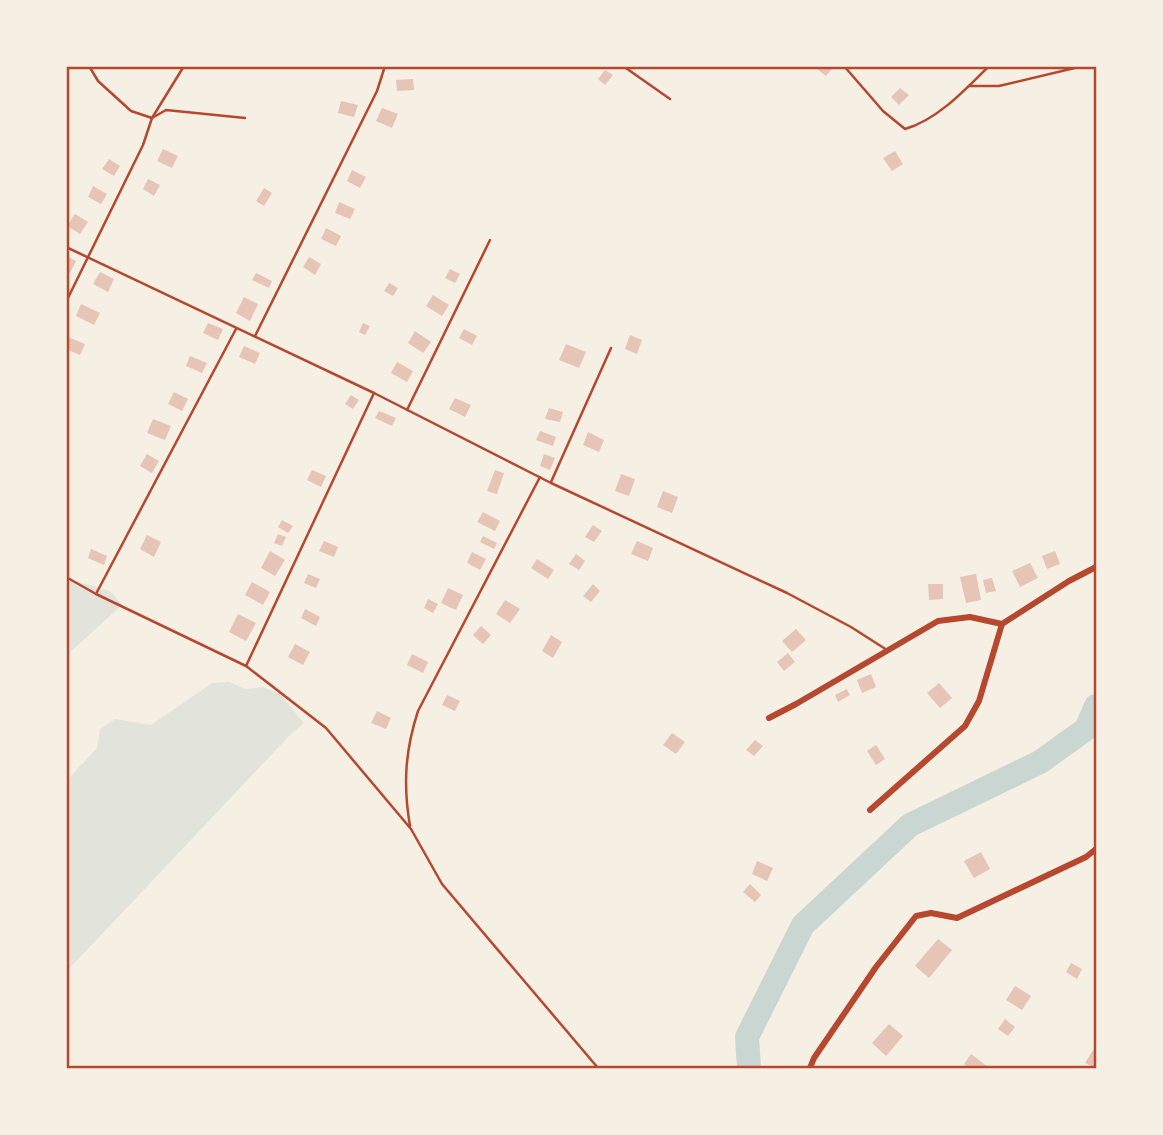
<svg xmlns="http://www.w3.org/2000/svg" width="1163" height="1135" font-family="'Work Sans',sans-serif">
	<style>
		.green { fill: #e2e4dc }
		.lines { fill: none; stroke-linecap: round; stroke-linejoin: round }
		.river { stroke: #c9d6d2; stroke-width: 24 }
		.building { fill: #e6c5b7 }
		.service { stroke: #b5482f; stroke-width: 2.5 }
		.minor { stroke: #b5482f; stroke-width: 6 }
		.neatline { fill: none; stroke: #b5482f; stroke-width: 2.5 }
	</style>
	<rect width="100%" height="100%" fill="#f6efe4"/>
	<g class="green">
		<polygon points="69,579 110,591 122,605 67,655 67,582"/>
		<polygon points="229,682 246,689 263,687 280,694 304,723 289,736 67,971 67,780 97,748 100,729 115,719 151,725 212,683"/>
	</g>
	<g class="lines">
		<polyline class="river" points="749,1068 747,1037 803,925 910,825 1040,762 1086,729 1096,706"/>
	</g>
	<g class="building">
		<polygon points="819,66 834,66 826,76 817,69"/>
		<polygon points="605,70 613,75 605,85 598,79"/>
		<polygon points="413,79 414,90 397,91 396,80"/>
		<polygon points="900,88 909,95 899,105 891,97"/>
		<polygon points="341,101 358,105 354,117 338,113"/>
		<polygon points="382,108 398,114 392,128 376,121"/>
		<polygon points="163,149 178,156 172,168 157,161"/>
		<polygon points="895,151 903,164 892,171 883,158"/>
		<polygon points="109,159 120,166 114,176 102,169"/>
		<polygon points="352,170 366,177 360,188 347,181"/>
		<polygon points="148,179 160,185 154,196 143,189"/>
		<polygon points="93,186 107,194 101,204 88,197"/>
		<polygon points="264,188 272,193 264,206 256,201"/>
		<polygon points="339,202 355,209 350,219 335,213"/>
		<polygon points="75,214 88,222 80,234 67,226"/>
		<polygon points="326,228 341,236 336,246 321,239"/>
		<polygon points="66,256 76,261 70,273 66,271"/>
		<polygon points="309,257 321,264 315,275 303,267"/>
		<polygon points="450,269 460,274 455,283 445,278"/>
		<polygon points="100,272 114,279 108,292 93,284"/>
		<polygon points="256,273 272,281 269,288 252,280"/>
		<polygon points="389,283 398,288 393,296 384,291"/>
		<polygon points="433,295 449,305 442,316 426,306"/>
		<polygon points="244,297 258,304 250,321 236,313"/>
		<polygon points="81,304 100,313 94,325 76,316"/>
		<polygon points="208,323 223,329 218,340 203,333"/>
		<polygon points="363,323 370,326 365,335 359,332"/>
		<polygon points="464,329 477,336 472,345 459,338"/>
		<polygon points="415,331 431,342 423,353 408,343"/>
		<polygon points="630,335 642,340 637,354 625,349"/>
		<polygon points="66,336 85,344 80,355 66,349"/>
		<polygon points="566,344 586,352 579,368 559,360"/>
		<polygon points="244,346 260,353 255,364 239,357"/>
		<polygon points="190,356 207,363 202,373 186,366"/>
		<polygon points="397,362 413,371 407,382 391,373"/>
		<polygon points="174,392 188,399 182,411 168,404"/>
		<polygon points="351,395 359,400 353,409 345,404"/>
		<polygon points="455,398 471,405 465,417 449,409"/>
		<polygon points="549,408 563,412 560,422 545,419"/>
		<polygon points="379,411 396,418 392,426 375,418"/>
		<polygon points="153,419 171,426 165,440 147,433"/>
		<polygon points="540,431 556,437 553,446 536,440"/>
		<polygon points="588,432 604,440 599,452 583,445"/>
		<polygon points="147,454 159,461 152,473 140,466"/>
		<polygon points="544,454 555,458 550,470 540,466"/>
		<polygon points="312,470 326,476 321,487 307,480"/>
		<polygon points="495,470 504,473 497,494 487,491"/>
		<polygon points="621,474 635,479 629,496 615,491"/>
		<polygon points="663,491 678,497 672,513 657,507"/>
		<polygon points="483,512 500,521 495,531 477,522"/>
		<polygon points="282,520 293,526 288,533 278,527"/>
		<polygon points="593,525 602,531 594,542 585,537"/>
		<polygon points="278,534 286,537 282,546 274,543"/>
		<polygon points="147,535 161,542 154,557 140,549"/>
		<polygon points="483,536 497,543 494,549 480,542"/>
		<polygon points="324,541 338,547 334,557 319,551"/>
		<polygon points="637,541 653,548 648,561 631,554"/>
		<polygon points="91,549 107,556 104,565 88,558"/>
		<polygon points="270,551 285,560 275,576 261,568"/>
		<polygon points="1055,551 1060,564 1047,569 1042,556"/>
		<polygon points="472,552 486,559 480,570 467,563"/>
		<polygon points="576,554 585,561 579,570 569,564"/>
		<polygon points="537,559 554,570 548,579 531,568"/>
		<polygon points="1030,563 1038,578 1020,587 1012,571"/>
		<polygon points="308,574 320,579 316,588 304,583"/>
		<polygon points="976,574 981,600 966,603 960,577"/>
		<polygon points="992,578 996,591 986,593 983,580"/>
		<polygon points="252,582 270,592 263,605 245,595"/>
		<polygon points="593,584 600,591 591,602 583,596"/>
		<polygon points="928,584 943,584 943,599 929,600"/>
		<polygon points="448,588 463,595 456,610 441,603"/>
		<polygon points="428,599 438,604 433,613 424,608"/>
		<polygon points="505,600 520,609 510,623 496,614"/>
		<polygon points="305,609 320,617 316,626 301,618"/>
		<polygon points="238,614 256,623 246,641 229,632"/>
		<polygon points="481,626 491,635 483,644 473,635"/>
		<polygon points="796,629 806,640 792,652 782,641"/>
		<polygon points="551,635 562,642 553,658 542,651"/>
		<polygon points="295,644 310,652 303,665 288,657"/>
		<polygon points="788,653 795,662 784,671 777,662"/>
		<polygon points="412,654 428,662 423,673 407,665"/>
		<polygon points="871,674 876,687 862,693 857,680"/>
		<polygon points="939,683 952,698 940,708 927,693"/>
		<polygon points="847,689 850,695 838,702 835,695"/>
		<polygon points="447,695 460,701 455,711 442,705"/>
		<polygon points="377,711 391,718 386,729 371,723"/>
		<polygon points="672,733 685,742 676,754 663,745"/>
		<polygon points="755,740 763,746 754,756 746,750"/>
		<polygon points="876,745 885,759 876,765 867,751"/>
		<polygon points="981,852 990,869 974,878 964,861"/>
		<polygon points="757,861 773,868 767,881 752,874"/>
		<polygon points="750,884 761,895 755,902 743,892"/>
		<polygon points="938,939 952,950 929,978 915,966"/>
		<polygon points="1071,963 1082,969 1077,979 1066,972"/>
		<polygon points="1015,986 1031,996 1022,1010 1006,1000"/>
		<polygon points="1005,1019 1015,1027 1008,1036 998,1029"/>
		<polygon points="889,1024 903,1036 886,1056 872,1043"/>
		<polygon points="1093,1050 1096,1053 1096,1068 1085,1063"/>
		<polygon points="971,1054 988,1067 986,1068 969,1068 964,1064"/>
	</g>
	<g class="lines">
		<g class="service">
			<polyline points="89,66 98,81 131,111 152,118 166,110 245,118"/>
			<polyline points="623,66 670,99"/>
			<path d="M 844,66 L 883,111 L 905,129 C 937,120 965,90 989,66"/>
			<polyline points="969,86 999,86 1083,66"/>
			<polyline points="66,247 374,393 551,483 787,593 851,627 887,650"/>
			<polyline points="66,302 143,145 152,118 184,66"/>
			<polyline points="255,336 377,91 385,66"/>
			<polyline points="407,410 490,240"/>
			<polyline points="551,482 611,348"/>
			<polyline points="66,577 96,594 246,666 326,728 411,829 442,884 598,1068"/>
			<polyline points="97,592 236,329"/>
			<polyline points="246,666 374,393"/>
			<path d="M 410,826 C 403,785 405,751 418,711 L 540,477"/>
		</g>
		<g class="minor">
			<polyline points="769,718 796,704 938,621 970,617 1002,624"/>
			<polyline points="870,810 965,726 979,701 1002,624 1069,581 1096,567"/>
			<polyline points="810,1068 814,1058 876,967 916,916 931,913 957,918 1086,857 1096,849"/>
		</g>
	</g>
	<rect width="1163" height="1135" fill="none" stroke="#f6efe4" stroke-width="136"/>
	<rect x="68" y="68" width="1027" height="999" class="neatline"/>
</svg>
